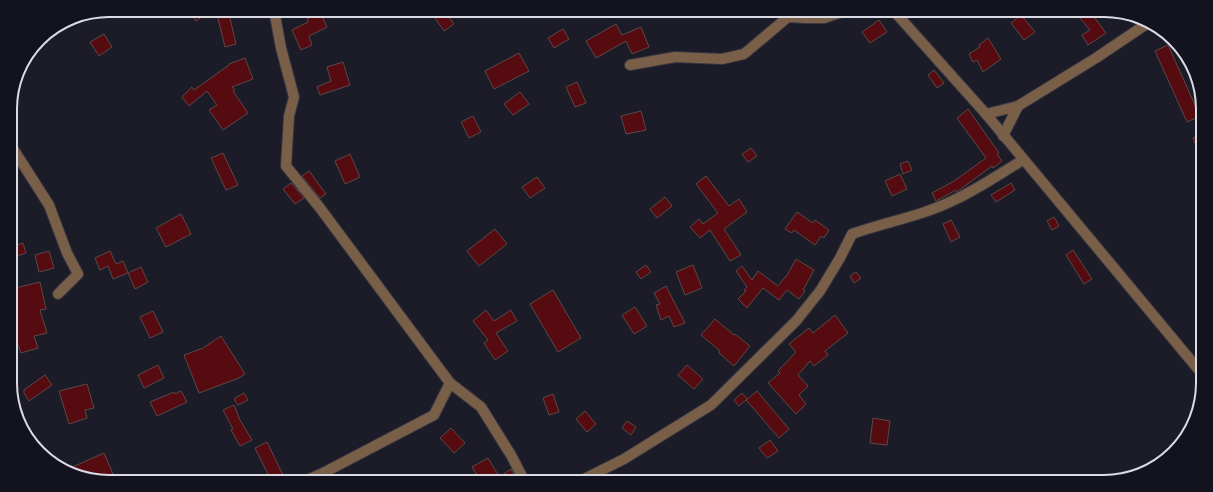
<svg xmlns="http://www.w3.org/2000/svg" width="1213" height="492" font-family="'DejaVu Sans',sans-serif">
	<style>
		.building { fill: #550b0f; stroke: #5a4948 }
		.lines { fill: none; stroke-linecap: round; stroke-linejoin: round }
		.minor-casing { stroke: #373742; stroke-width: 12 }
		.minor { stroke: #795f48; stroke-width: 10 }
		.rim { fill: none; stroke: #dadbe3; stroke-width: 2 }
	</style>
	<rect width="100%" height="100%" fill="#1c1c28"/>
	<g class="building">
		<polygon points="189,10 212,10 196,21"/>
		<polygon points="216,10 228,10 236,44 225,47"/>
		<polygon points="1073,10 1089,10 1106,33 1088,45 1082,35 1090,30"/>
		<polygon points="320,12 327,27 309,36 312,45 301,50 292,30 308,22 307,19"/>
		<polygon points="445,12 454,24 444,31 435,18"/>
		<polygon points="1021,15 1035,32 1024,40 1011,23"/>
		<polygon points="879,20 887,32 870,43 862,32"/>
		<polygon points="616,24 622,35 641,27 649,47 632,54 626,41 596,58 586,41"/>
		<polygon points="563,29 569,39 554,48 548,38"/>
		<polygon points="104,34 112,47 99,56 90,42"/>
		<polygon points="988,38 1001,59 983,72 977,60 973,62 969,54 980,47 979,45"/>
		<polygon points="1168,45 1200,116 1187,122 1155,51"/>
		<polygon points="519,53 529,71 494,89 485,71"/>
		<polygon points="245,58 253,79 232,87 235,90 233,91 248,113 223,130 209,110 217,105 207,91 189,106 182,97 192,87 194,90 229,65 229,64"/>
		<polygon points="343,62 350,85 320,95 317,87 331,81 327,67"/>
		<polygon points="934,70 944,83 937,88 928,75"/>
		<polygon points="577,82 586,103 575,107 566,87"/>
		<polygon points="520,92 529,104 513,115 504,104"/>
		<polygon points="968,109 999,153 997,154 1002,161 993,168 992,166 958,191 957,192 956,190 936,201 932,193 954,181 986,158 957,118"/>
		<polygon points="641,111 646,130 626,134 621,116"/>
		<polygon points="473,116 481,132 469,138 461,122"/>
		<polygon points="1202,134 1202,140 1201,158 1193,138"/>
		<polygon points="751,148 757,156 748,162 742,154"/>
		<polygon points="223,153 238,185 226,190 211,158"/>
		<polygon points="350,154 360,177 345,184 335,161"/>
		<polygon points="908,161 912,170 903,174 900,164"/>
		<polygon points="309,171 326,194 320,198 302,176"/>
		<polygon points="900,174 907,189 892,196 885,181"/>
		<polygon points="706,176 729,206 739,199 747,212 724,229 741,255 730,261 710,230 700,238 690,227 699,219 703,224 718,213 696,184"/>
		<polygon points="537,177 545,188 530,198 522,187"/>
		<polygon points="291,183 304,198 295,204 283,189"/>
		<polygon points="1011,183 1015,190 996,202 991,195"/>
		<polygon points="665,197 672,206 657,218 650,209"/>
		<polygon points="797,212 813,223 815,220 829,230 824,238 821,236 815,245 794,230 792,233 785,229"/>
		<polygon points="181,214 191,234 166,247 156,228"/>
		<polygon points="1054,217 1059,226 1052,230 1047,221"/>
		<polygon points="951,220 960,237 951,242 943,224"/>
		<polygon points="495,229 507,244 479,266 467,251"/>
		<polygon points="23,243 26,253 17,256 14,246"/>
		<polygon points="1073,250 1092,279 1084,284 1066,255"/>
		<polygon points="49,251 54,268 39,272 35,255"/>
		<polygon points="110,251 116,264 123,261 128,273 113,279 108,266 100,270 95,258"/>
		<polygon points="796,259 814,270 803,290 805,291 799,299 787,290 779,300 763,288 747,308 738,299 746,291 744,290 747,287 736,271 742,266 752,280 758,271 778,286 785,277 786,277"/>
		<polygon points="646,265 651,272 641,279 636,272"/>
		<polygon points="693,265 702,288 685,295 676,272"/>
		<polygon points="141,267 148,282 135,289 128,273"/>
		<polygon points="856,272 861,278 854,283 850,276"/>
		<polygon points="40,282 46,309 40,310 47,333 34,336 38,348 21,353 11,325 11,289"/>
		<polygon points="666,286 685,323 674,327 669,316 661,320 656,305 660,304 654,293"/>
		<polygon points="553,290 581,338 558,352 530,304"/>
		<polygon points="635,307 647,326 634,334 622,315"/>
		<polygon points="486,310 494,321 511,310 517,321 496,333 508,351 495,360 484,343 488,340 473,321"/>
		<polygon points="153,311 163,332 150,338 140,317"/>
		<polygon points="835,315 848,333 825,351 828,355 814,366 810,361 798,375 808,386 799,395 806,404 796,414 768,383 780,373 778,371 796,352 789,344 809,328 813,333"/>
		<polygon points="715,319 734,335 735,334 750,346 734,366 719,353 720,351 701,335"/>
		<polygon points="221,336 245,374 239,378 199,393 184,355 203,348"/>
		<polygon points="158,365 164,378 144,388 138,375"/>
		<polygon points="687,365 703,379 694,389 678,375"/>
		<polygon points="45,375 52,385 29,401 24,393 24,390"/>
		<polygon points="87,384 94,408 85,410 87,418 69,424 59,391"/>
		<polygon points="181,391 187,402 157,416 150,402 174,392 175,394"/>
		<polygon points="757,391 789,429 779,438 746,400"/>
		<polygon points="244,393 248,400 238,405 235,401 235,398"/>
		<polygon points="742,393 747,399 739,406 734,400"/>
		<polygon points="553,394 559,412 549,415 543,398"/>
		<polygon points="234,405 240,420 252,440 240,446 231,430 233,429 223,410"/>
		<polygon points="585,411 596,424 587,432 576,419"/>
		<polygon points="873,418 890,421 887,445 870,443"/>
		<polygon points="627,421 636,427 631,435 622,428"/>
		<polygon points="451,428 465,443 454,453 440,438"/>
		<polygon points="770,440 778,451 767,458 759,448"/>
		<polygon points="267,442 284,477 274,482 272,482 255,448"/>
		<polygon points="104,453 113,474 99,480 77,477 66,470"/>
		<polygon points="488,458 500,478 493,482 481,482 472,467"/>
		<polygon points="511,469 515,477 510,481 504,474"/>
	</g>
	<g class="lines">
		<defs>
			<g id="minor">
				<polyline points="274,10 281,48 294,97 289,116 286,166 320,208 450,383 481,407 511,455 525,482"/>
				<polyline points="893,10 986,114 1198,369"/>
				<polyline points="630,65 675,57 722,59 744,54 788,17 804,18 824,18 848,10"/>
				<polyline points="986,114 1018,106 1096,58 1148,23"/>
				<polyline points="1003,136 1018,106"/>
				<polyline points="10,144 49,205 67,253 78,274 58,294"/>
				<polyline points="12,401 18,415"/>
				<polyline points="303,482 325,472 434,415 450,383"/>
				<path d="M 578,482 L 624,459 L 711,405 L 796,321 L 820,291 L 840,258 L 852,234 C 886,222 922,216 954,200 C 978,189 1001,173 1023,160"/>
			</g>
		</defs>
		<use href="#minor" class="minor-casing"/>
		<use href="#minor" class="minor"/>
	</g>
	<path d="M0 0H1213V492H0ZM109 17H1104A92 92 0 0 1 1196 109V383A92 92 0 0 1 1104 475H109A92 92 0 0 1 17 383V109A92 92 0 0 1 109 17Z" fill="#13131f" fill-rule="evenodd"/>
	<path class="rim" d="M109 17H1104A92 92 0 0 1 1196 109V383A92 92 0 0 1 1104 475H109A92 92 0 0 1 17 383V109A92 92 0 0 1 109 17Z"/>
</svg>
